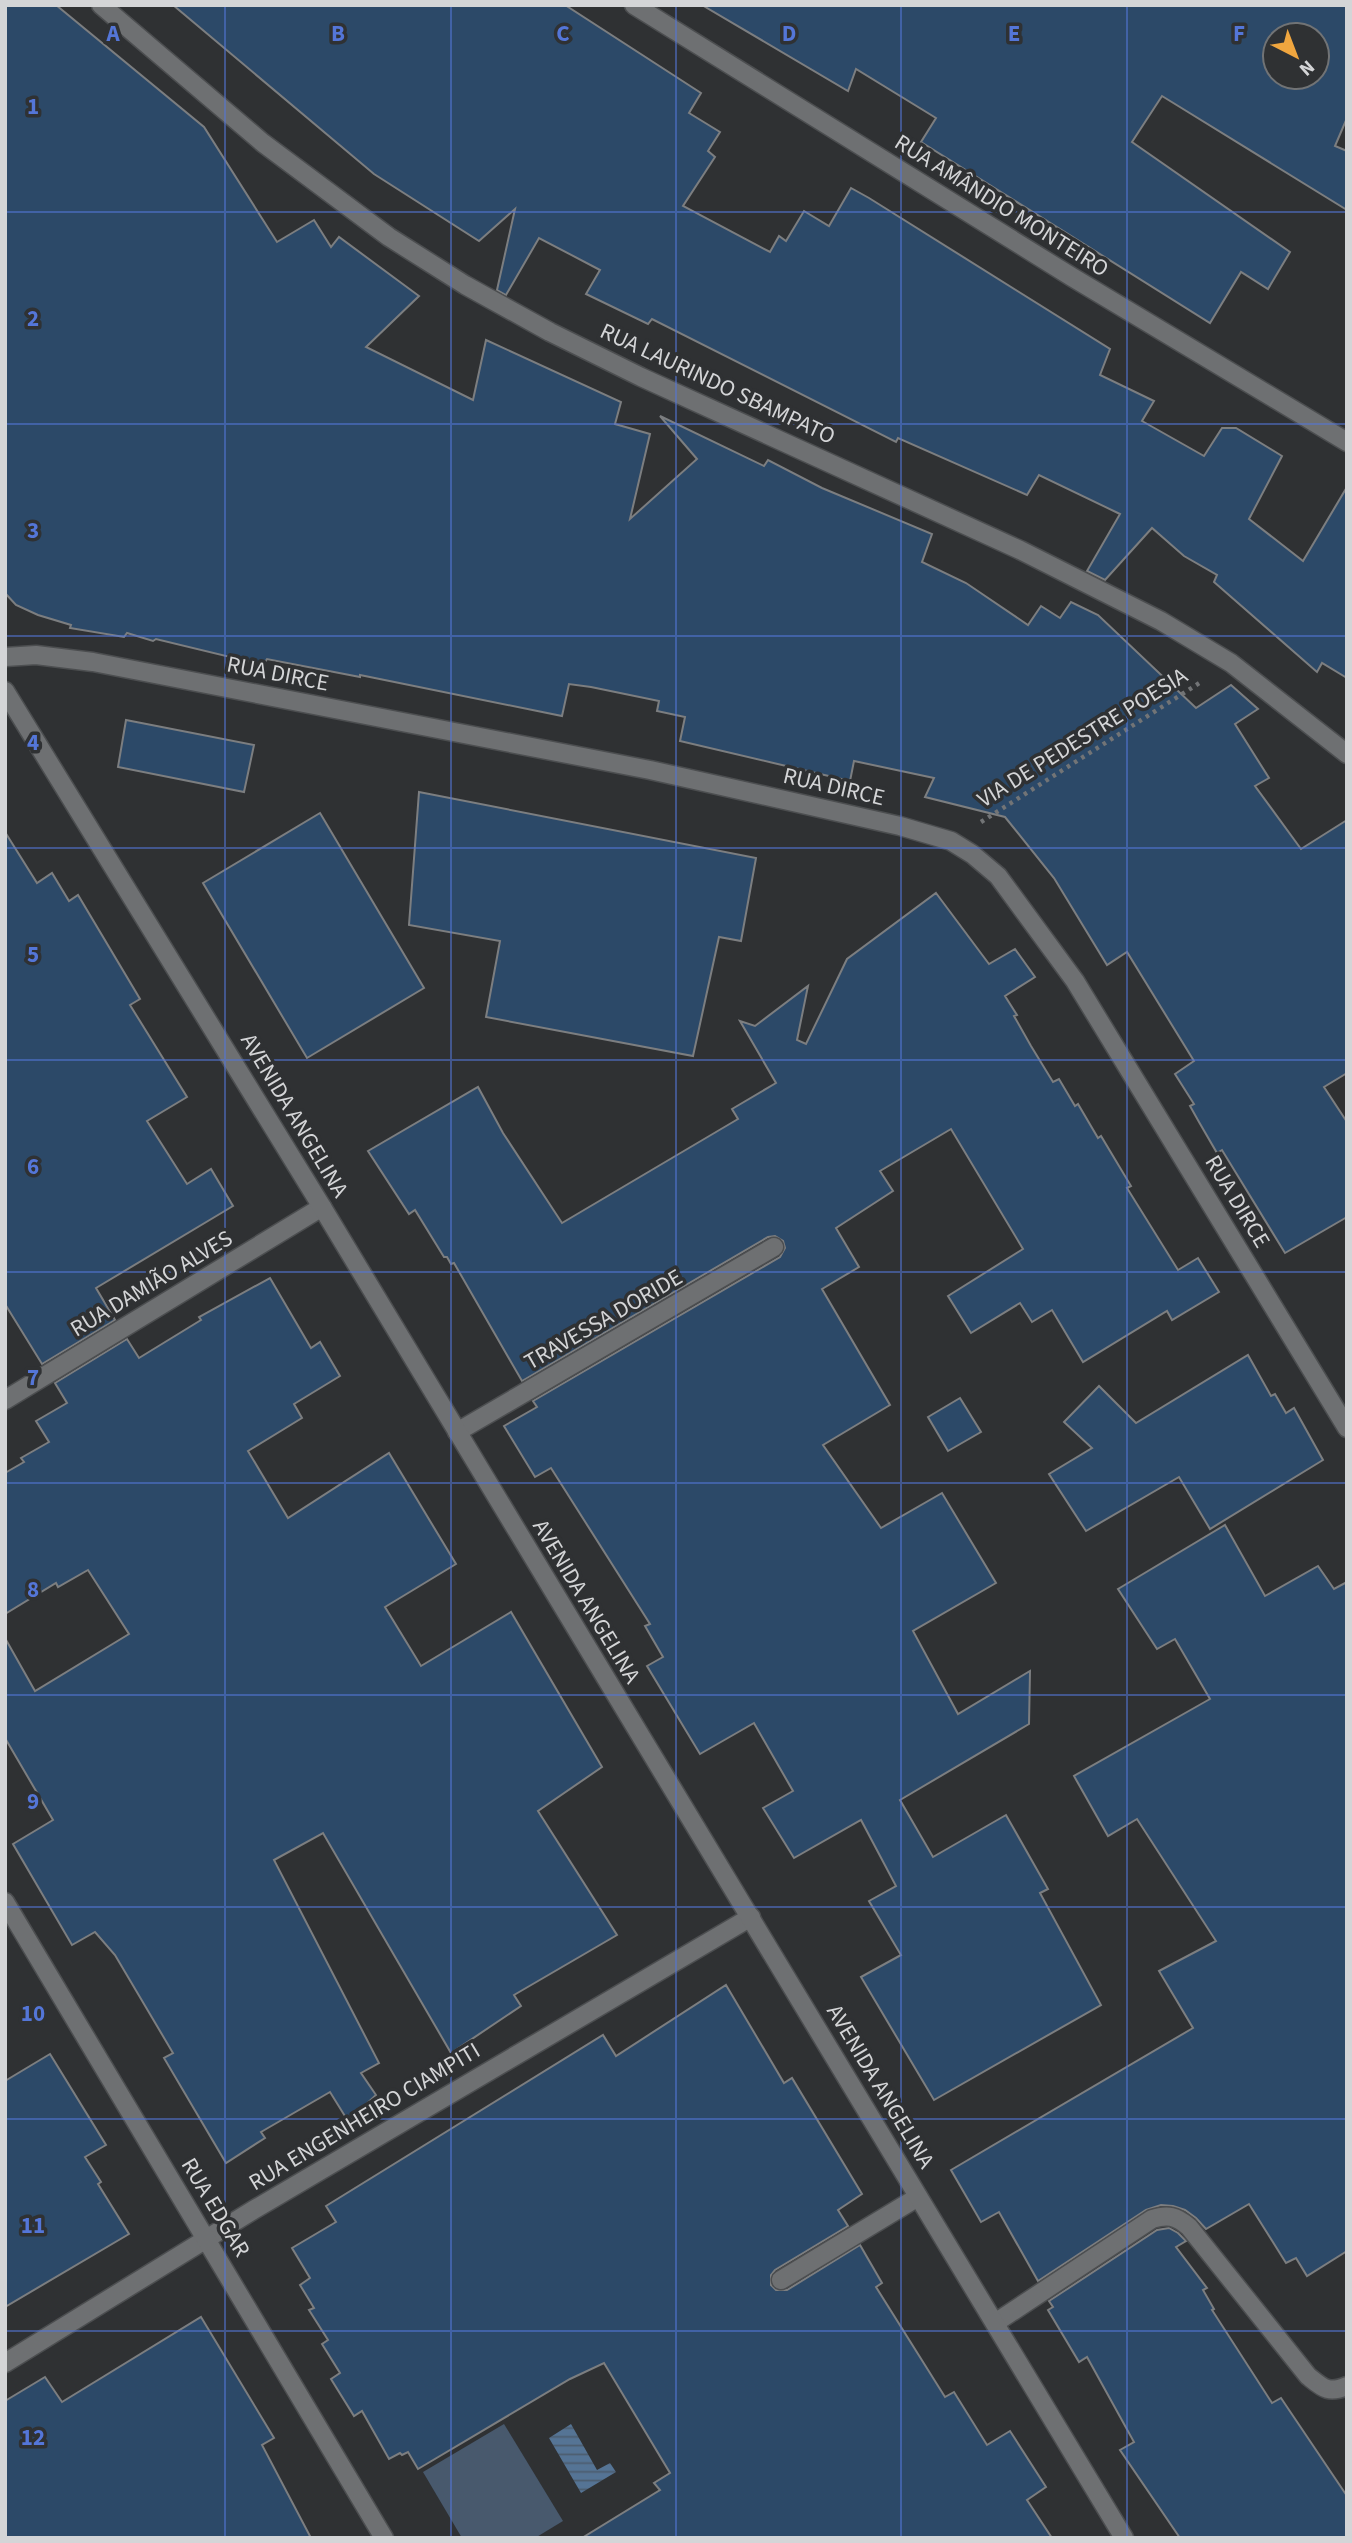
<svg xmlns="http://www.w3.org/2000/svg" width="1352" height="2543" font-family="'Source Sans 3',sans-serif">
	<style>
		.grass { fill: #48596d }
		.water { fill: url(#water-rules) }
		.building { fill: #2c4968; stroke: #7c7e80; stroke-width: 2; fill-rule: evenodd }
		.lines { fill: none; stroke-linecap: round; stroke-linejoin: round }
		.service-casing { stroke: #4c4e50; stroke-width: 21 }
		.minor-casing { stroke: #4c4e50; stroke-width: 21 }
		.tertiary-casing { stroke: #4c4e50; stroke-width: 21 }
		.path { stroke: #727476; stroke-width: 4.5; stroke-dasharray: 3.5 5; stroke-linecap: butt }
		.service { stroke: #6e7072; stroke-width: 18 }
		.minor { stroke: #6e7072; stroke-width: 18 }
		.tertiary { stroke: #6e7072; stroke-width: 18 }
		.grid { fill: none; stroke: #5476d8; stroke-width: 2; stroke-opacity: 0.55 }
		.labels { text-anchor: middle; stroke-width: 7; stroke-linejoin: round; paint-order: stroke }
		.street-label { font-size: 23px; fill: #d4d5d7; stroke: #2f3133 }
		.grid-label { font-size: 23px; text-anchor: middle; font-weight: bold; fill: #5476d8; stroke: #2f3133; stroke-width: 7; stroke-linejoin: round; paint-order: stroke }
	</style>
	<defs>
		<pattern id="water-rules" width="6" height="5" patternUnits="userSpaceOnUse" patternTransform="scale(1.75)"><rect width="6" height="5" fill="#557495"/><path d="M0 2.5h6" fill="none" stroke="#4c5d6f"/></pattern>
	</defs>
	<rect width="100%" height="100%" fill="#2f3133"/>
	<polygon class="grass" points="504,2424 563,2521 535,2538 462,2538 423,2472"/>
	<polygon class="water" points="571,2424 597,2470 610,2463 616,2472 581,2493 549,2438"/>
	<g class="building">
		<polygon points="5,5 56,5 204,127 277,242 314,220 331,247 339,237 419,296 366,347 473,400 486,340 621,402 615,424 650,434 630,519 697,459 660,416 764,466 768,460 822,488 932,534 922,562 966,583 1028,625 1041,606 1060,618 1071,602 1098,615 1196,708 1231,685 1258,709 1235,724 1269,778 1255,786 1301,849 1347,820 1347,1073 1324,1087 1347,1122 1347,1217 1285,1253 1222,1150 1217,1153 1199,1122 1190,1106 1194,1104 1175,1074 1194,1061 1127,952 1107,965 1054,878 1005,817 925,797 934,778 854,761 850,781 680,741 685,717 657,711 659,701 591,687 569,684 562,716 360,675 360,677 267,659 263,665 156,639 153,641 127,633 124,637 70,628 71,625 38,615 16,605 5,593"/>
		<polygon points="173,5 565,5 701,93 689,113 720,132 708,151 715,157 683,206 770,252 779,236 786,241 804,211 829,226 851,188 869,198 1110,349 1100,375 1154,401 1142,421 1204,456 1222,428 1236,428 1282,456 1249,519 1303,561 1347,487 1347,678 1322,663 1317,672 1214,582 1217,575 1184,556 1152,528 1105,580 1087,571 1120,514 1039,475 1027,495 898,438 896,442 652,319 648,324 586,294 600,270 539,238 506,295 497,290 515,209 479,241 374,174"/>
		<path d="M 702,5 L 1347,5 L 1347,118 L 1335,146 L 1347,151 L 1347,210 L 1162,96 L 1132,142 L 1290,252 L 1268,289 L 1241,272 L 1210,323 L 921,142 L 936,118 L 856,69 L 848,91 ZM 1275,35 L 1317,35 L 1317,77 L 1275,77 Z"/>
		<polygon points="126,720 254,745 244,792 118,767"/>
		<polygon points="419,792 756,858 741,941 719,937 693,1056 486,1017 500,941 409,925"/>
		<polygon points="320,813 424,988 307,1058 203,883"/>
		<polygon points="5,832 37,883 52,873 69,901 78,895 140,999 130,1005 187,1097 147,1121 187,1184 211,1169 233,1206 96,1288 115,1320 42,1364 5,1304"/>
		<polygon points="936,893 989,964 1015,949 1035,977 1005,996 1017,1015 1014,1016 1031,1046 1053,1082 1059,1079 1075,1106 1078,1104 1098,1138 1101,1136 1131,1186 1127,1188 1178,1270 1198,1258 1219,1292 1172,1320 1167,1311 1083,1362 1052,1310 1032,1322 1020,1303 971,1333 948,1296 1023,1249 951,1129 880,1171 893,1191 836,1228 859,1267 822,1289 890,1405 823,1445 881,1528 942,1493 996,1583 913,1631 958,1714 1030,1671 1029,1724 900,1800 933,1857 1006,1815 1048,1889 1040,1893 1101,2005 934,2100 861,1977 901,1955 869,1901 896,1886 861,1820 794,1858 763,1808 793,1791 754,1723 700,1754 647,1666 663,1657 645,1626 650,1624 551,1468 535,1477 504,1426 537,1407 533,1401 780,1257 785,1248 783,1241 775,1236 768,1237 522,1381 454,1263 451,1264 447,1257 444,1257 415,1210 409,1214 368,1151 478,1087 503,1133 562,1223 738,1119 732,1109 776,1083 740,1021 755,1026 808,986 797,1040 806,1044 847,959"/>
		<polygon points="270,1278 311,1348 320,1342 340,1376 294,1404 302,1418 248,1451 288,1518 389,1453 456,1564 385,1607 421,1666 511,1612 602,1767 538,1811 617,1935 514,1995 521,2006 451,2053 323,1833 274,1860 379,2063 361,2073 376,2095 348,2121 330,2092 261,2132 265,2138 226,2163 164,2058 173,2053 115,1955 95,1932 72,1945 13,1844 53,1820 5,1738 5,1638 35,1691 129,1634 88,1570 58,1587 56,1583 5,1614 5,1473 24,1462 21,1458 49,1442 36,1421 67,1403 55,1383 127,1339 139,1358 201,1320 199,1317"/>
		<polygon points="1248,1355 1271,1396 1275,1394 1286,1413 1294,1408 1323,1460 1210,1529 1179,1477 1086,1531 1049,1474 1092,1448 1064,1422 1099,1386 1136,1423"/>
		<polygon points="960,1398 981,1432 948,1451 928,1417"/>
		<polygon points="1225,1525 1265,1596 1318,1566 1334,1589 1347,1582 1347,2251 1307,2276 1296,2258 1286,2263 1249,2204 1206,2229 1196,2218 1185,2210 1173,2206 1161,2205 1146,2210 1038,2281 999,2212 981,2222 951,2170 1193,2028 1159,1971 1216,1941 1137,1819 1108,1836 1074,1776 1210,1699 1175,1639 1157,1649 1118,1589"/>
		<polygon points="726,1985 784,2083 792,2078 862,2194 838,2210 848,2226 775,2270 771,2275 771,2285 776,2290 787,2290 860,2245 882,2283 876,2287 945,2397 954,2392 987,2445 1010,2431 1046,2487 1027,2500 1052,2538 582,2538 660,2490 654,2483 670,2473 604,2363 570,2379 418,2469 408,2452 402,2455 400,2453 389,2459 362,2411 354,2416 331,2379 340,2373 322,2344 328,2340 309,2310 314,2308 300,2285 310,2278 292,2248 336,2222 326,2206 603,2035 616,2056"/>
		<polygon points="50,2054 106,2145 85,2157 101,2182 98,2184 129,2234 5,2307 5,2081"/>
		<polygon points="1169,2228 1178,2233 1186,2241 1176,2247 1207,2288 1203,2290 1214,2309 1212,2310 1272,2403 1281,2398 1347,2496 1347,2538 1180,2538 1120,2450 1134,2442 1087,2357 1079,2362 1048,2310 1053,2307 1049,2301 1157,2230"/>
		<polygon points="201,2317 274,2438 262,2445 311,2538 5,2538 5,2401 45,2377 62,2402"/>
	</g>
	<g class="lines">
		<defs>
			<polyline id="service" points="781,2280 918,2197"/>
			<g id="minor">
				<polyline points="101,5 263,143 389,237 465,285 550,332 641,377 1020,550 1161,621 1231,663 1347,754"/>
				<polyline points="634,5 1072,277 1347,442"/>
				<polyline points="5,657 36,655 93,662 650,770 900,826 951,841 972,854 998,876 1075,981 1347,1428"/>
				<polyline points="5,1400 322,1207"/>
				<polyline points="457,1432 774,1247"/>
				<path d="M 995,2323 L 1152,2219 C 1168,2214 1176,2216 1189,2227 L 1308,2376 C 1323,2388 1328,2394 1347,2386"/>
				<polyline points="5,2363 255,2209 751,1917"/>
			</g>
			<g id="tertiary">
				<polyline points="5,691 322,1207 1124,2538"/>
				<polyline points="5,1902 384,2538"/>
			</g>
		</defs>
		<use href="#service" class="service-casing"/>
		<use href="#minor" class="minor-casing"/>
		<use href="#tertiary" class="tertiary-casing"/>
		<polyline class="path" points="981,822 1201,682"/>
		<use href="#service" class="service"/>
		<use href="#minor" class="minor"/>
		<use href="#tertiary" class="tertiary"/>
	</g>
	<path class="grid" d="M 225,5 L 225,2538M 451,5 L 451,2538M 676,5 L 676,2538M 901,5 L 901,2538M 1127,5 L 1127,2538M 5,212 L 1347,212M 5,424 L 1347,424M 5,636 L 1347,636M 5,848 L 1347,848M 5,1060 L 1347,1060M 5,1272 L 1347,1272M 5,1483 L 1347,1483M 5,1695 L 1347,1695M 5,1907 L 1347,1907M 5,2119 L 1347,2119M 5,2331 L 1347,2331"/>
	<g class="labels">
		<g class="street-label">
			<text transform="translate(1002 205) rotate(32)" y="8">RUA AMÂNDIO MONTEIRO</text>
			<text transform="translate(718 383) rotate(25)" y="8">RUA LAURINDO SBAMPATO</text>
			<text transform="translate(278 673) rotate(11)" y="8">RUA DIRCE</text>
			<text transform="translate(1082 737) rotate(-32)" y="8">VIA DE PEDESTRE POESIA</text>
			<text transform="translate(834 786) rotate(13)" y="8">RUA DIRCE</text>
			<text transform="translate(295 1115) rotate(59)" y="8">AVENIDA ANGELINA</text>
			<text transform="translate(1238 1201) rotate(59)" y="8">RUA DIRCE</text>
			<text transform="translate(151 1283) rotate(-31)" y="8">RUA DAMIÃO ALVES</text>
			<text transform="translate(603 1319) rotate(-30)" y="8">TRAVESSA DORIDE</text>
			<text transform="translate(587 1601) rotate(59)" y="8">AVENIDA ANGELINA</text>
			<text transform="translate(881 2086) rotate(59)" y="8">AVENIDA ANGELINA</text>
			<text transform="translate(364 2116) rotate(-31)" y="8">RUA ENGENHEIRO CIAMPITI</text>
			<text transform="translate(216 2207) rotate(59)" y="8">RUA EDGAR</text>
		</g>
	</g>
	<g class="grid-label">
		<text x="113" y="41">A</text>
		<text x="338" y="41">B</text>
		<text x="563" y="41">C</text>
		<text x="789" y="41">D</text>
		<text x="1014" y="41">E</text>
		<text x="1239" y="41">F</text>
		<text x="33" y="114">1</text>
		<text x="33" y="326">2</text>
		<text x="33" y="538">3</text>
		<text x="33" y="750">4</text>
		<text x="33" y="962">5</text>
		<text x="33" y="1174">6</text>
		<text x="33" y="1385">7</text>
		<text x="33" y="1597">8</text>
		<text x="33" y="1809">9</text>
		<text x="33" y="2021">10</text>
		<text x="33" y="2233">11</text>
		<text x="33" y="2445">12</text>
	</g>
	<rect width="1352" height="2543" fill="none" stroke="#d4d5d7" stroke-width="14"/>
	<g transform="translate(1296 56) rotate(138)"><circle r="33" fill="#2f3133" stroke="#717375" stroke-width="2"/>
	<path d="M0-5L12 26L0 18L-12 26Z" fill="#f0a63f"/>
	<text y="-10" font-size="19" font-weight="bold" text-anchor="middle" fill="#d4d5d7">N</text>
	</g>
</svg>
